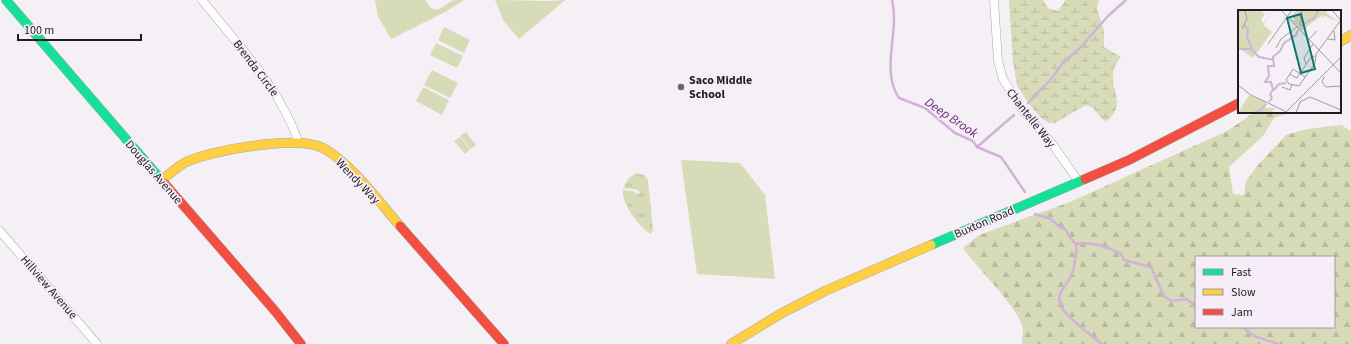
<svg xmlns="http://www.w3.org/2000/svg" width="1351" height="344" font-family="'Source Sans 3',sans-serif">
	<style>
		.grass { fill: url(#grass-tufts) }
		.forest { fill: url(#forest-firs); fill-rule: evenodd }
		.wetland { fill: url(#wetland-marsh) }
		.pitch { fill: #d7dbb8 }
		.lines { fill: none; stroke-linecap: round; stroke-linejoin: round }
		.stream { stroke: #d3b1d9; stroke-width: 2.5 }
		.street-casing { stroke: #aba7ab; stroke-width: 9 }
		.fast-casing { stroke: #aba7ab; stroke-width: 10 }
		.slow-casing { stroke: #aba7ab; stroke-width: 10 }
		.jam-casing { stroke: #aba7ab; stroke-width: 10 }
		.street { stroke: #fefdfe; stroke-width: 8 }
		.fast { stroke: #16e098; stroke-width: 9 }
		.slow { stroke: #ffcf43; stroke-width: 9 }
		.jam { stroke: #f24e42; stroke-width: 9 }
		.poi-dot { fill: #6b676b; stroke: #f6edf8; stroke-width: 1.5 }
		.labels { text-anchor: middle; stroke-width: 3.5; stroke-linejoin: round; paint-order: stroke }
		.street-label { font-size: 12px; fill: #201d21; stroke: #f6edf8 }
		.poi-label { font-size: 12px; font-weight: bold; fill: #201d21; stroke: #f6edf8; text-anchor: start }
		.water-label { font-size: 13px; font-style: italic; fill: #662c6f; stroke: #f6edf8 }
		.inset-river { fill: none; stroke: #d3b1d9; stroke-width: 2 }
		.inset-road { fill: none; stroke: #a09ca0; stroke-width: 1 }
		.view { fill: #0f766e; fill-opacity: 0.15; stroke: #0f766e; stroke-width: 2 }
		.inset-edge { fill: none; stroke: #201d21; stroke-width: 2 }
	</style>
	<defs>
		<pattern id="grass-tufts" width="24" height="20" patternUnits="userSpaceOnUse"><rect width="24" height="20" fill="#d7dbb8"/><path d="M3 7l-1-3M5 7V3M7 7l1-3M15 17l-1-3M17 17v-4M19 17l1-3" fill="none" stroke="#b8bc9e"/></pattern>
		<pattern id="forest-firs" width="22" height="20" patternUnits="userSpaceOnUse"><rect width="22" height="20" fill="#d7dbb8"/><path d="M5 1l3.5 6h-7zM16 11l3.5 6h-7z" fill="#b8bc9e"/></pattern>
		<pattern id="wetland-marsh" width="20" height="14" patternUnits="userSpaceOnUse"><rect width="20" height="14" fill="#d7dbb8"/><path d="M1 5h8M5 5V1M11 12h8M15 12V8" fill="none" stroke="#b8bc9e"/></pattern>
	</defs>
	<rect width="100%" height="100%" fill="#f5f0f5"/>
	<path class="grass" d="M 636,173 L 644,175 L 648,180 L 653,230 L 651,234 C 640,229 621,203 623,190 L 633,191 L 637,194 L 639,193 L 638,190 L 623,188 L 628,179 Z"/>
	<path class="forest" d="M 1255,112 L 1293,112 L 1274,118 L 1263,136 L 1229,167 L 1233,194 L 1244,195 L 1246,181 L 1258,165 L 1286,135 L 1307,129 L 1341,125 L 1351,131 L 1351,344 L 1022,344 C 1022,339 1024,330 1022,325 C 1012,300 980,272 963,248 L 979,235 L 1070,202 L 1227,131 ZM 1196,257 L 1334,257 L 1334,327 L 1196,327 Z"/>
	<path class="wetland" d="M 1009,0 L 1043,0 L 1048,8 L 1058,11 L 1066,0 L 1099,0 L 1097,8 L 1104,31 L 1104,47 L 1121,57 C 1099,82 1131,100 1108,120 L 1104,121 L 1093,108 L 1086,105 L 1055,123 L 1048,123 L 1040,117 L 1028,103 L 1017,85 L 1013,62 Z"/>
	<g class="pitch">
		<polygon points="375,0 425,0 431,8 437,10 454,0 464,0 445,12 391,39 378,16"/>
		<polygon points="495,0 548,1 565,0 519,39 503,20"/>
		<polygon points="444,27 470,40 464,53 438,40"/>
		<polygon points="436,43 463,56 457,68 430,55"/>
		<polygon points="432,70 458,83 450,98 424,85"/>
		<polygon points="423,87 449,100 442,115 416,101"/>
		<polygon points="466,132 476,145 471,149 460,136"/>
		<polygon points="460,137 470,149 465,154 454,141"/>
		<polygon points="681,160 740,163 765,195 775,279 697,274"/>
	</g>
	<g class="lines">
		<g class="stream">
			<path d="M 892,0 C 900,32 880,70 899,98 L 925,108 L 955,133 L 973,141 L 977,147 L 1001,157 L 1025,192"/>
			<polyline points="1028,103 1052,78 1062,64 1080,48 1108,16 1126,0"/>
			<polyline points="977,147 1014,115"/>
			<path d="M 1035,214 L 1051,219 L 1061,228 L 1065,229 L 1072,240 L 1076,244 C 1090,241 1109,247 1121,254 L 1124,260 L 1151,267 L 1164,296 L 1171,301 L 1187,299 L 1196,307"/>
			<path d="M 1076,244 C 1077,254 1075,264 1072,274 C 1066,288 1051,295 1065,312 C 1075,324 1090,334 1102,344"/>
			<polyline points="1243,327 1254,336 1278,344"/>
		</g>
		<defs>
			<g id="street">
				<path d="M 202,0 C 238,45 280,88 299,143"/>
				<polyline points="994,0 998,61 1003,79 1021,108 1053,145 1079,182"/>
				<polyline points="0,231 97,344"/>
			</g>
			<g id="fast">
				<polyline points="6,0 164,183"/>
				<polyline points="931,245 1085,179"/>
			</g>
			<g id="slow">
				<polyline points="1340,42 1351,35"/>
				<path d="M 162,180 C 169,174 176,168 184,163 C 210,150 297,135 323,148 C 350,162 380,203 400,226"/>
				<polyline points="731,344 782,313 825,291 931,245"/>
			</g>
			<g id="jam">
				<polyline points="1085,179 1129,160 1239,103"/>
				<polyline points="164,183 275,311 301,344"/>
				<polyline points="400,226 504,344"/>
			</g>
		</defs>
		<use href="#street" class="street-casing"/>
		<use href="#fast" class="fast-casing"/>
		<use href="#slow" class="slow-casing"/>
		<use href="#jam" class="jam-casing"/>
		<use href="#street" class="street"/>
		<use href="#fast" class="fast"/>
		<use href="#slow" class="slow"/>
		<use href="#jam" class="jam"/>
	</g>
	<circle class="poi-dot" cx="681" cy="87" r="4"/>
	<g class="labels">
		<g class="street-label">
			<text transform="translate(256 68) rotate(53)" y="4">Brenda Circle</text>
			<text transform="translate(1031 118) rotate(52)" y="4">Chantelle Way</text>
			<text transform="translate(154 172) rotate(49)" y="4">Douglas Avenue</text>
			<text transform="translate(358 181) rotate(46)" y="4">Wendy Way</text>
			<text transform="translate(984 222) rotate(-23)" y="4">Buxton Road</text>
			<text transform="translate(49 287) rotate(49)" y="4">Hillview Avenue</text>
		</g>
		<g class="poi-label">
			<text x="689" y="84">Saco Middle<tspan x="689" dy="14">School</tspan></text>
		</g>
		<g class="water-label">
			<text transform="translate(952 117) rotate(34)" y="5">Deep Brook</text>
		</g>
	</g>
	<g transform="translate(1238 10)">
		<rect width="103" height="103" fill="#f5f0f5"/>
		<path d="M 11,85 L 28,92 L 27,98 L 37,98 L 33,103 L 0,103 Z" fill="#d7dbb8"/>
		<path d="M 58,0 L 90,0 L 88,3 L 101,12 L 85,5 L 87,9 L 83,6 L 63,21 L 54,10 L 58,11 L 54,7 Z" fill="#d7dbb8"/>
		<path d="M 0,0 L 22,0 L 27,4 L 23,10 L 25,13 L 35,0 L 25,15 L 34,22 L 15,48 L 0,37 Z" fill="#d7dbb8"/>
		<path class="inset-river" d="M 6,16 L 10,18 L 9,27 L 15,41 L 21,47 L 36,50M 62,16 L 76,8 L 81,0 L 85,0M 62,16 L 64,0M 0,39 L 14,39M 36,80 L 41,74 L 48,73M 31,92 L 34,88 L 32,84 L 35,80 L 33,72 L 27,72 L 31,66 L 30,56 L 36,56 L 35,47 L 42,41 L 46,33 L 58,25 L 60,20M 16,103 L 24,99 L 28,94"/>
		<path class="inset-road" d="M 43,0 L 103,63M 94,0 L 103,11M 4,19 L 9,9 L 7,0M 90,29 L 97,30 L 96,21M 70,30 L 79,21M 30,34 L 54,0M 38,38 L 43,29 L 59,17M 68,54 L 66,48 L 75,34M 51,64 L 59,68 L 73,47 L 77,46M 67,67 L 55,59 L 48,70 L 51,74 L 61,76 L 77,53 L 78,44 L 103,10M 86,67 L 84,72 L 88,77 L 103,76M 0,75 L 13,85 L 49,102M 44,77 L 52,80 L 54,75M 47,103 L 103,47M 58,103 L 62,92 L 72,87 L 103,100"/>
		<path class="view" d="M 63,4 L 77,59 L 63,63 L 49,8 Z"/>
		<rect width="103" height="103" class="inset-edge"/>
	</g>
	<rect x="1195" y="256" width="140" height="72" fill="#f6edf8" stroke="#a09aa2"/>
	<rect x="1203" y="269" width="20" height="6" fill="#16e098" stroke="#a09aa2"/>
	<text x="1231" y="276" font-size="12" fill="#201d21">Fast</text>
	<rect x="1203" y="289" width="20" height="6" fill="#ffcf43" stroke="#a09aa2"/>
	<text x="1231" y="296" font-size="12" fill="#201d21">Slow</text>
	<rect x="1203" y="309" width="20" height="6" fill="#f24e42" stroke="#a09aa2"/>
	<text x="1231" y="316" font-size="12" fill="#201d21">Jam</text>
	<path d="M18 34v6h123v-6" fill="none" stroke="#201d21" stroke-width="2"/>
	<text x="24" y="34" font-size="12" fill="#201d21" stroke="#f6edf8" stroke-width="3" paint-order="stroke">100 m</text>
</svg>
